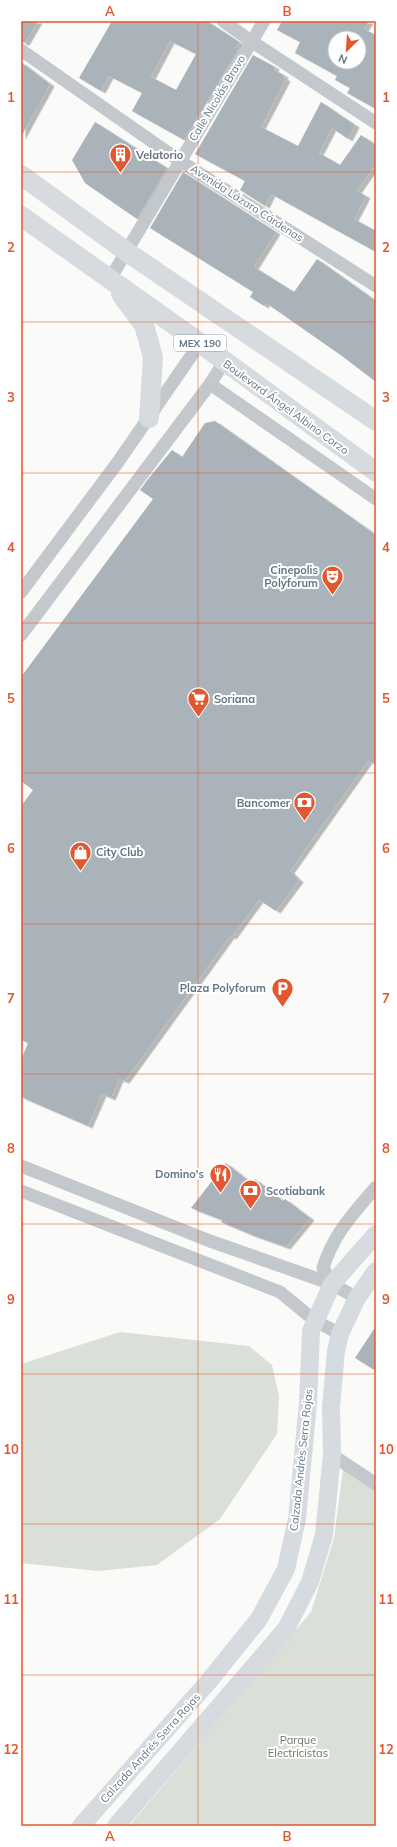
<svg xmlns="http://www.w3.org/2000/svg" width="397" height="1847" font-family="Mulish,sans-serif">
	<style>
		.green { fill: #dadfd7 }
		.building { fill: #aab3b9; fill-rule: evenodd; filter: url(#shadow) }
		.lines { fill: none; stroke-linecap: round; stroke-linejoin: round }
		.street { stroke: #c3c8cc; stroke-width: 13 }
		.secondary { stroke: #d6dbdf; stroke-width: 18 }
		.primary { stroke: #d6dbdf; stroke-width: 20 }
		.grid { fill: none; stroke: #e4572e; stroke-width: 1; stroke-opacity: 0.55 }
		.labels { text-anchor: middle; stroke-width: 4; stroke-linejoin: round; paint-order: stroke }
		.shield { fill: #fff; stroke: #939fa8; stroke-width: 1 }
		.shield-label { font-size: 10px; font-weight: bold; fill: #657683 }
		.street-label { font-size: 11px; fill: #657683; stroke: #fff }
		.poi-label { font-size: 11px; font-weight: bold; fill: #657683; stroke: #fff; text-anchor: start }
		.park-label { font-size: 11px; fill: #687a64; stroke: #fff }
		.neatline { fill: none; stroke: #e4572e; stroke-width: 1.5 }
		.grid-label { font-size: 13px; text-anchor: middle; font-weight: bold; fill: #e4572e }
	</style>
	<defs>
		<filter id="shadow"><feDropShadow dx="4.5" dy="2.5" stdDeviation="0" flood-color="#0004"/></filter>
	</defs>
	<rect width="100%" height="100%" fill="#fafaf8"/>
	<g class="green">
		<polygon points="120,1332 249,1346 272,1365 279,1396 277,1434 220,1519 157,1565 98,1571 21,1563 21,1364"/>
		<polygon points="343,1469 376,1491 376,1826 129,1826 311,1612 334,1538"/>
	</g>
	<g class="building">
		<polygon points="21,21 38,21 25,43 21,42"/>
		<path d="M 112,21 L 207,21 L 239,42 L 236,47 L 239,48 L 184,140 L 132,111 L 142,93 L 109,76 L 101,91 L 79,78 ZM 170,41 L 196,54 L 176,90 L 151,77 Z"/>
		<path d="M 282,21 L 369,21 L 364,29 L 376,35 L 376,109 L 347,93 L 350,88 L 335,80 L 337,76 L 295,53 L 300,42 L 277,30 ZM 335,38 L 359,38 L 359,62 L 335,62 Z"/>
		<polygon points="253,55 275,67 274,70 284,75 283,77 286,79 261,127 298,146 321,102 355,125 348,139 332,128 319,153 340,165 361,135 376,145 376,164 357,191 366,196 354,219 376,231 376,252 271,194 265,206 240,190 245,181 195,154"/>
		<polygon points="21,62 50,84 21,137"/>
		<polygon points="95,122 167,168 137,219 85,183 72,160"/>
		<polygon points="183,172 276,232 254,267 294,292 317,259 376,301 376,382 342,356 266,303 264,306 250,297 253,292 150,228"/>
		<polygon points="215,421 376,535 376,764 368,761 290,871 299,880 276,911 259,900 232,937 230,936 125,1081 119,1079 111,1098 102,1094 88,1126 21,1097 21,1060 28,1043 21,1040 21,806 33,790 21,781 21,677 153,499 140,490 148,479 172,450 182,457 205,423"/>
		<polygon points="226,1163 251,1183 255,1179 283,1201 285,1199 310,1218 286,1247 252,1235 221,1222 222,1220 191,1208"/>
		<polygon points="376,1326 376,1371 355,1358"/>
	</g>
	<g class="lines">
		<g class="street">
			<polyline points="223,21 251,41 376,123"/>
			<polyline points="21,50 180,161 376,286"/>
			<polyline points="110,279 264,21"/>
			<polyline points="210,384 376,499"/>
			<polyline points="21,592 118,462 200,343"/>
			<polyline points="21,635 210,384 224,362"/>
			<polyline points="21,1166 210,1241 332,1284 357,1298"/>
			<polyline points="21,1191 280,1292 314,1320 340,1334"/>
			<path d="M 332,1284 L 323,1268 C 334,1233 353,1214 376,1187"/>
			<polyline points="332,1455 376,1484"/>
		</g>
		<g class="secondary">
			<polyline points="81,1826 209,1681 259,1619 286,1569 297,1519 308,1403 311,1331 332,1284 376,1234"/>
			<polyline points="116,1826 286,1629 310,1582 324,1535 332,1455 331,1407 336,1351 340,1334 357,1298 376,1271"/>
		</g>
		<g class="primary">
			<polyline points="21,175 127,252 376,421"/>
			<polyline points="21,216 200,343 376,472"/>
			<polyline points="121,294 144,325 153,357 149,418"/>
		</g>
	</g>
	<path class="grid" d="M 198,21 L 198,1826M 21,172 L 376,172M 21,322 L 376,322M 21,473 L 376,473M 21,623 L 376,623M 21,773 L 376,773M 21,924 L 376,924M 21,1074 L 376,1074M 21,1224 L 376,1224M 21,1374 L 376,1374M 21,1524 L 376,1524M 21,1675 L 376,1675"/>
	<defs>
		<symbol id="building-pin" viewBox="-11 -11 22 30"><path d="M0 17L-7.5 6A9.5 9.5 0 1 1 7.5 6Z" fill="#e4572e" stroke="#fff"/><path d="M-4-6H4V6H1V3H-1V6H-4ZM-2.5-4.3h1.7v1.8h-1.7ZM.8-4.3h1.7v1.8H.8ZM-2.5-1h1.7V.8h-1.7ZM.8-1h1.7V.8H.8Z" fill="#fff"/></symbol>
		<symbol id="theatre-pin" viewBox="-11 -11 22 30"><path d="M0 17L-7.5 6A9.5 9.5 0 1 1 7.5 6Z" fill="#e4572e" stroke="#fff"/><path d="M-5-5.5Q0-4 5-5.5V0Q5 5 0 6Q-5 5-5 0ZM-3.3-2.5H-1v1.5H-3.3ZM1-2.5H3.3v1.5H1ZM-2.8 1Q0 5.5 2.8 1Z" fill="#fff"/></symbol>
		<symbol id="supermarket-pin" viewBox="-11 -11 22 30"><path d="M0 17L-7.5 6A9.5 9.5 0 1 1 7.5 6Z" fill="#e4572e" stroke="#fff"/><path d="M-6-5.5h2.5l.6 2H6L4.5 2H-2.5L-4.4-4H-6ZM-1.5 3.2a1.3 1.3 0 1 0 .1 0ZM3 3.2a1.3 1.3 0 1 0 .1 0Z" fill="#fff"/></symbol>
		<symbol id="bank-pin" viewBox="-11 -11 22 30"><path d="M0 17L-7.5 6A9.5 9.5 0 1 1 7.5 6Z" fill="#e4572e" stroke="#fff"/><path d="M-6-4H6V4H-6ZM0-2.3a2.3 2.3 0 1 0 0 4.6a2.3 2.3 0 1 0 0-4.6Z" fill="#fff"/></symbol>
		<symbol id="shop-pin" viewBox="-11 -11 22 30"><path d="M0 17L-7.5 6A9.5 9.5 0 1 1 7.5 6Z" fill="#e4572e" stroke="#fff"/><path d="M-5-2.5h2.3a2.7 3.5 0 0 1 5.4 0H5L5.5 6h-11ZM-1.5-2.5h3a1.5 2.3 0 0 0-3 0Z" fill="#fff"/></symbol>
		<symbol id="parking-pin" viewBox="-11 -11 22 30"><path d="M0 17L-7.5 6A9.5 9.5 0 1 1 7.5 6Z" fill="#e4572e" stroke="#fff"/><path d="M-3.5-5.5H1a3.5 3.5 0 0 1 0 7H-1V5.5H-3.5ZM-1-3.4V-.6H.8a1.4 1.4 0 0 0 0-2.8Z" fill="#fff"/></symbol>
		<symbol id="restaurant-pin" viewBox="-11 -11 22 30"><path d="M0 17L-7.5 6A9.5 9.5 0 1 1 7.5 6Z" fill="#e4572e" stroke="#fff"/><path d="M-5-6h1v4h1v-4h1v4h1v-4h1v5L-1.5 .5V6h-2V.5L-5-1ZM5-6V6H3V1.5H1.5Q1.5-4 5-6Z" fill="#fff"/></symbol>
	</defs>
	<g fill-rule="evenodd">
		<use href="#building-pin" x="108" y="142" width="25" height="34"/>
		<use href="#theatre-pin" x="320" y="564" width="25" height="34"/>
		<use href="#supermarket-pin" x="186" y="686" width="25" height="34"/>
		<use href="#bank-pin" x="292" y="790" width="25" height="34"/>
		<use href="#shop-pin" x="68" y="840" width="25" height="34"/>
		<use href="#parking-pin" x="270" y="976" width="25" height="34"/>
		<use href="#restaurant-pin" x="208" y="1162" width="25" height="34"/>
		<use href="#bank-pin" x="238" y="1178" width="25" height="34"/>
	</g>
	<g class="labels">
		<rect class="shield" x="174" y="335" width="52" height="16" rx="3"/>
		<g class="shield-label">
			<text x="200" y="347">MEX 190</text>
		</g>
		<g class="street-label">
			<text transform="translate(217 98) rotate(-59)" y="4">Calle Nicolás Bravo</text>
			<text transform="translate(247 203) rotate(33)" y="4">Avenida Lázaro Cárdenas</text>
			<text transform="translate(286 407) rotate(36)" y="4">Boulevard Ángel Albino Corzo</text>
			<text transform="translate(301 1460) rotate(-84)" y="4">Calzada Andrés Serra Rojas</text>
			<text transform="translate(150 1748) rotate(-48)" y="4">Calzada Andrés Serra Rojas</text>
		</g>
		<g class="poi-label">
			<text x="136" y="159">Velatorio</text>
			<text x="318" y="574" text-anchor="end">Cinepolis<tspan x="318" dy="13">Polyforum</tspan></text>
			<text x="214" y="703">Soriana</text>
			<text x="290" y="807" text-anchor="end">Bancomer</text>
			<text x="96" y="856">City Club</text>
			<text x="266" y="992" text-anchor="end">Plaza Polyforum</text>
			<text x="204" y="1178" text-anchor="end">Domino's</text>
			<text x="266" y="1195">Scotiabank</text>
		</g>
		<g class="park-label">
			<text x="298" y="1744">Parque<tspan x="298" dy="13">Electricistas</tspan></text>
		</g>
	</g>
	<rect width="397" height="1847" fill="none" stroke="#ffffff" stroke-width="44"/>
	<g transform="translate(347 50) rotate(205)"><circle r="19" fill="#ffffff" stroke="#c1c8cd"/>
	<path d="M0-3L7 15L0 10L-7 15Z" fill="#e4572e"/>
	<text y="-6" font-size="11" font-weight="bold" text-anchor="middle" fill="#657683">N</text>
	</g>
	<rect x="22" y="22" width="353" height="1803" class="neatline"/>
	<g class="grid-label">
		<text x="110" y="16">A</text>
		<text x="287" y="16">B</text>
		<text x="11" y="102">1</text>
		<text x="386" y="102">1</text>
		<text x="11" y="252">2</text>
		<text x="386" y="252">2</text>
		<text x="11" y="402">3</text>
		<text x="386" y="402">3</text>
		<text x="11" y="552">4</text>
		<text x="386" y="552">4</text>
		<text x="11" y="703">5</text>
		<text x="386" y="703">5</text>
		<text x="11" y="853">6</text>
		<text x="386" y="853">6</text>
		<text x="11" y="1003">7</text>
		<text x="386" y="1003">7</text>
		<text x="11" y="1153">8</text>
		<text x="386" y="1153">8</text>
		<text x="11" y="1304">9</text>
		<text x="386" y="1304">9</text>
		<text x="11" y="1454">10</text>
		<text x="386" y="1454">10</text>
		<text x="11" y="1604">11</text>
		<text x="386" y="1604">11</text>
		<text x="11" y="1754">12</text>
		<text x="386" y="1754">12</text>
		<text x="110" y="1841">A</text>
		<text x="287" y="1841">B</text>
	</g>
</svg>
